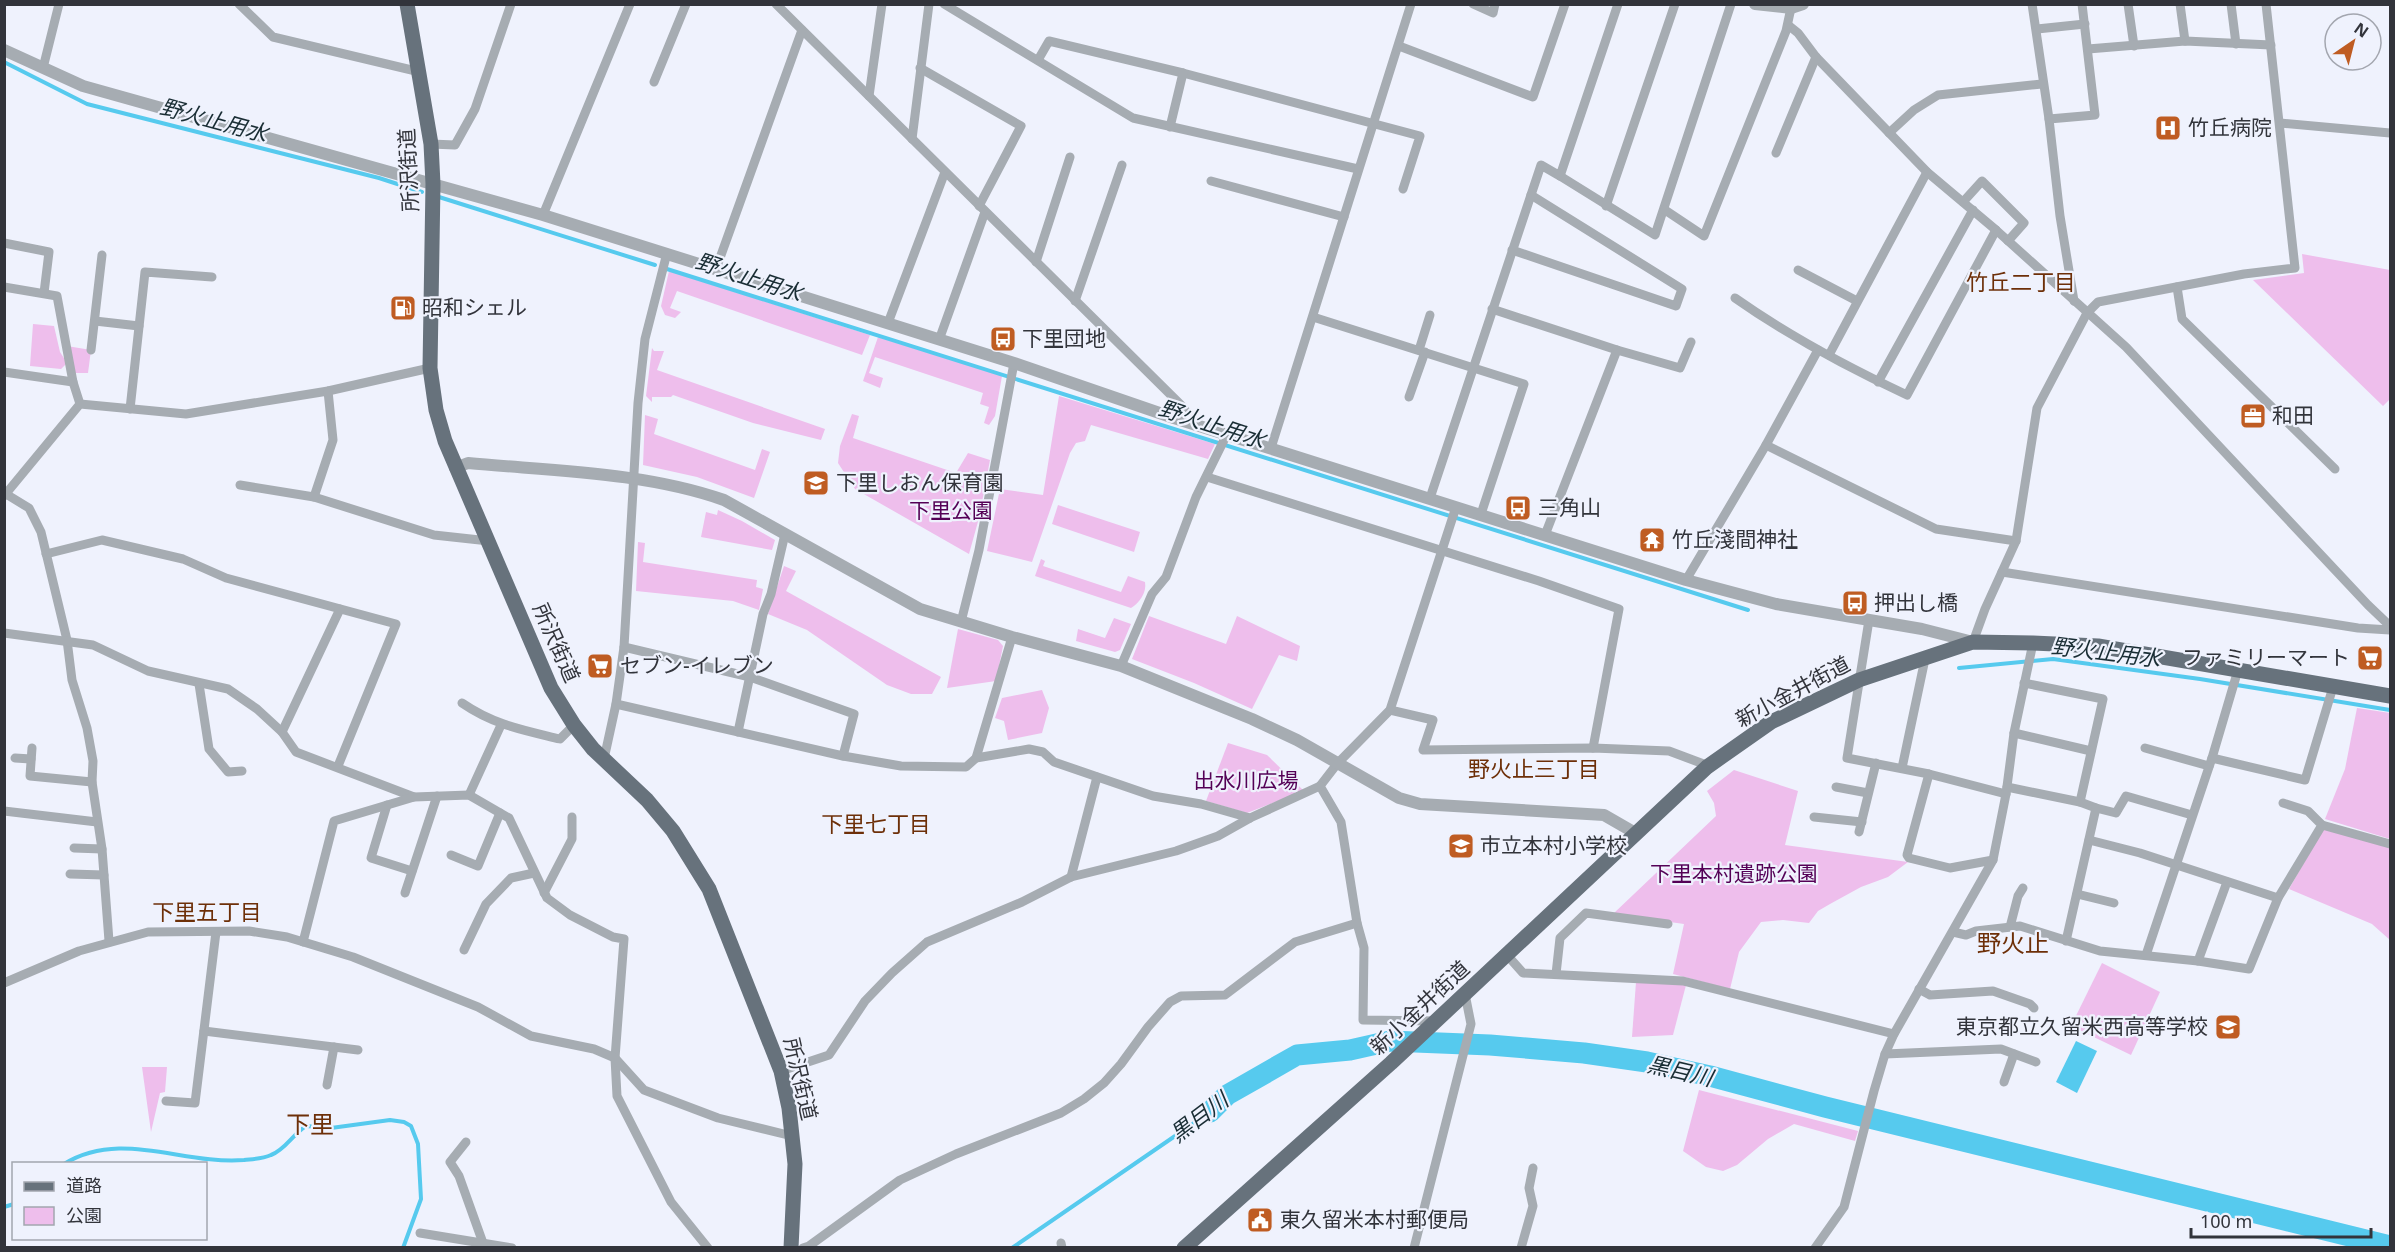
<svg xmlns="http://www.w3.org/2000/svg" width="2395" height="1252" font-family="'Noto Sans','Noto Sans JP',sans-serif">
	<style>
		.green { fill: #eebeec }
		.water { fill: #56caee }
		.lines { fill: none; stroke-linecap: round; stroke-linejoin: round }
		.stream { stroke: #56caee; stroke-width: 4 }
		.river { stroke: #56caee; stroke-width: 21 }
		.minor { stroke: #a6acb2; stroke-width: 9 }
		.tertiary { stroke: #a6acb2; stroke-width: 12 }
		.primary { stroke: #67727c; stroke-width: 15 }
		.labels { text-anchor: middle; stroke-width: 4.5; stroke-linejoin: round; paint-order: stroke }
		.poi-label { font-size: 21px; fill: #32343b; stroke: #eff2fd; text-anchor: start }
		.street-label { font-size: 21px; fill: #32343b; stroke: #eff2fd }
		.park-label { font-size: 21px; fill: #540056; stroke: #eff2fd }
		.water-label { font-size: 22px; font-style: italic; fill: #192d34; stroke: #eff2fd }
		.neighbourhood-label { font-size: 22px; fill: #6d2f08; stroke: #eff2fd }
		.quarter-label { font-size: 24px; fill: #6d2f08; stroke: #eff2fd }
	</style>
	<rect width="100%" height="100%" fill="#eff2fd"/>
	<g class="green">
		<polygon points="2302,254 2390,270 2390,399 2383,406 2253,280 2304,273"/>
		<polygon points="669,271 870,335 862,355 677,291 670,308 681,312 675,318 665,315 661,306"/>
		<polygon points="33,324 54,326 60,352 67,363 61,369 30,366"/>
		<polygon points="878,337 1002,376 995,416 989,425 984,423 989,407 980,404 983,393 875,357 869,373 883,378 880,388 863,381"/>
		<polygon points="67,346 91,350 88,373 72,373"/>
		<polygon points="652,348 654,351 664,351 657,370 825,429 821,440 753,423 673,395 671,397 652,397 652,402 646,396"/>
		<polygon points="1059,396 1215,444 1208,459 1091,425 1085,441 1076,443 1070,453 1032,562 987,551 1000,489 1043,495"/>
		<polygon points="852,414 859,416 853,438 956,473 968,453 990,460 979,518 969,554 855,489 838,463 840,446"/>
		<polygon points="645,415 658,419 654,434 755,470 762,449 770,452 754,498 697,477 643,465"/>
		<polygon points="1058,505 1140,532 1134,552 1052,524"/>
		<polygon points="718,510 742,521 775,540 772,550 701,537 706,512 717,515"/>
		<polygon points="638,542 645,543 643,562 757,580 756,587 763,589 759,610 733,601 636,591"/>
		<path d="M 1041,559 L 1045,561 L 1043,566 L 1121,592 L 1128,576 L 1145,582 C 1147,593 1139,603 1131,608 L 1035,576 Z"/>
		<polygon points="784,566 796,571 786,591 941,677 932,694 911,694 887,685 807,630 768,614"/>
		<polygon points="1149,616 1226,644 1237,616 1300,646 1297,661 1279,655 1252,709 1194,683 1132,659"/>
		<polygon points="1114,618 1131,624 1120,650 1115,652 1076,641 1078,629 1105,638"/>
		<polygon points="958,629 998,640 1003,646 996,681 947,688"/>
		<polygon points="1042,690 1049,708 1042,733 1008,740 1004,721 995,718 1002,698"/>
		<polygon points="2357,708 2390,713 2390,839 2325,819 2345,769"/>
		<polygon points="1228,743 1267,755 1304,791 1247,813 1206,801"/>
		<polygon points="1734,770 1798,791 1785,845 1908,862 1888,877 1861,887 1830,904 1818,911 1809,923 1783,920 1761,922 1739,952 1730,989 1673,974 1684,924 1613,914 1716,816 1714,803 1707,791"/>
		<polygon points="2327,829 2390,845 2390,940 2372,924 2289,889 2322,831"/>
		<polygon points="2102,963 2160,992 2131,1055 2071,1026"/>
		<polygon points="1636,982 1686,985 1673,1035 1632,1037"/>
		<polygon points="142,1067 167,1067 165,1092 160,1093 151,1132"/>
		<polygon points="1699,1090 1858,1131 1855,1141 1794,1124 1768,1139 1737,1165 1723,1171 1706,1167 1683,1151"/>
	</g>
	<polygon class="water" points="2076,1041 2097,1051 2077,1093 2056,1082"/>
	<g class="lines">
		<g class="stream">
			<polyline points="4,62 87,104 379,178 422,192"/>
			<polyline points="439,197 655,265"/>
			<polyline points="667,269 1748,610"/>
			<polyline points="1959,668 2053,659 2200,679 2390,710"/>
			<path d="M 64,1164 C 121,1129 182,1165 244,1160 C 253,1159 262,1159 271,1155 C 285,1150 293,1134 306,1126 L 331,1128 L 390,1120 L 404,1122 L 411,1126 L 418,1144 L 421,1199 L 403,1248"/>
			<polyline points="4,1207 14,1204"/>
			<polyline points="1012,1248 1210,1112"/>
		</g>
		<polyline class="river" points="1210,1112 1227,1095 1297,1055 1350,1050 1390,1041 1490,1045 1584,1053 1647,1062 1710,1076 1825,1107 2390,1246"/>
		<g class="minor">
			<polyline points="239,4 273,37 420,72"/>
			<polyline points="776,4 1183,407 1194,424"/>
			<polyline points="944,4 1133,118 1358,169"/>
			<polyline points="1473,4 1493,13 1495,4"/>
			<polyline points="2032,4 2049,119 2060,216 2074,301"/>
			<polyline points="2128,4 2134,46"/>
			<polyline points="2180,4 2185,41"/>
			<polyline points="2231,4 2236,44"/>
			<polyline points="1788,25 1798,33 1816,57 1927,172 1996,230 2126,347 2368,605 2390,626"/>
			<polyline points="2037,29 2085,24"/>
			<polyline points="1399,46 1533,97 1565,4"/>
			<polyline points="2088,49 2185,41 2271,45"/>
			<polyline points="1038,60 1049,41 1183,73 1420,136 1403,189"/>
			<polyline points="43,68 59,4"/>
			<polyline points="920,68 1021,126 979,206"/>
			<polyline points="654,82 686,4"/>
			<polyline points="869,96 882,4"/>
			<polyline points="2049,119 2095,115 2082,4"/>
			<polyline points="2280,123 2390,133"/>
			<polyline points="1170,127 1183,73"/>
			<polyline points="1889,133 1914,110 1938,95 2042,84"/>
			<polyline points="912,139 929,4"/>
			<polyline points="431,144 455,145 475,109 511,4"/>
			<polyline points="1776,153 1816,57"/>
			<polyline points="1560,176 1655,235 1731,4"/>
			<polyline points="1211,181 1344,217"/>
			<polyline points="1963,202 1982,181 2024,223 2008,241"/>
			<polyline points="1606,206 1675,4"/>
			<polyline points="1665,210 1704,236 1786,31 1791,8"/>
			<polyline points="543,215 630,4"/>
			<polyline points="4,243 49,252 44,293"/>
			<polyline points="1512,250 1676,306 1682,289 1531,195"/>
			<polyline points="1036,262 1070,157"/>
			<polyline points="716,269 802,30"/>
			<polyline points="1798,270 1857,301"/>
			<polyline points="4,287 57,296 73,382 80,404"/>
			<polyline points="2177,287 2182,319 2335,469"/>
			<path d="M 1735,298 C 1789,336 1847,367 1907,395 L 1996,230"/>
			<polyline points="1075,301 1122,165"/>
			<polyline points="1492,309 1617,350 1680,368 1691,342"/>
			<polyline points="1313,317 1524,384 1481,514"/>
			<polyline points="95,321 139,326"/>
			<polyline points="888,323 945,172"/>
			<polyline points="939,340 985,212"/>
			<polyline points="91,350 102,255"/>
			<polyline points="1419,350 1430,315"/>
			<polyline points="1829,355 1927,172"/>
			<polyline points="4,372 73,382"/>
			<polyline points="1878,382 1973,210"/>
			<polyline points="1409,397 1425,352"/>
			<polyline points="130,409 145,272 212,277"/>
			<polyline points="1766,445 1936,529 2016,541"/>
			<polyline points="1271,448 1411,4"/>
			<polyline points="1207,477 1539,581 1619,609 1593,748"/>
			<polyline points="240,485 314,497 434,535 489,541"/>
			<polyline points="6,494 29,508 41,532 67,640 72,680 87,728 93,761 92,782 102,849 109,941"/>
			<polyline points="4,496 80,404 186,414 328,391 430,368"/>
			<polyline points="314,497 333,440 328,391"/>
			<polyline points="1430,498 1541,165 1560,176 1618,4"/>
			<polyline points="1545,535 1617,350"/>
			<polyline points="46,554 102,540 183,559 226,578 396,624 338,766"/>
			<polyline points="2002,572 2358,628 2390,630"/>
			<polyline points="1686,580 1766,445 1818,350"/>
			<polyline points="1869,620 1847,758 1929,774 2006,794"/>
			<polyline points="961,622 979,550 1014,363"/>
			<polyline points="4,633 93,645 148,671 228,689 257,709 282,732 296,752 414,797"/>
			<polyline points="1973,642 1985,609 2016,541 2037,408 2087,313 2098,302 2244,274 2295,268 2266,4"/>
			<polyline points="624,647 750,677 854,714 843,756"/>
			<polyline points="1121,666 1152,594 1166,577 1196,497 1227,434"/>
			<polyline points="2024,683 2103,699 2080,802"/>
			<polyline points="199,684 209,749 228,772 242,771"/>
			<path d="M 462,703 C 494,725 523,730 560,739 L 574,725"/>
			<polyline points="616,704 843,756 901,766 966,767 976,758 1012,637"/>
			<polyline points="1390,710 1433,720 1423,750 1593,748 1669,751 1709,766"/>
			<polyline points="282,732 340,609"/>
			<polyline points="738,732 763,614 771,594 785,534"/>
			<polyline points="2014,733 2091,751"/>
			<polyline points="32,748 30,776 92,782"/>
			<polyline points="2145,748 2209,766"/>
			<polyline points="15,758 31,759"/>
			<polyline points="976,758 1029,749 1043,752 1054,762 1153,796 1201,804 1250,818"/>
			<polyline points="2212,758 2305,780 2333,687"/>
			<polyline points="604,759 616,704 624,647 638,403 645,339 667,253"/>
			<polyline points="1902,768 1925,659"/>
			<polyline points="1929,774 1907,855 1909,858 1950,868 1993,860"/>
			<polyline points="1836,787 1868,793"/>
			<polyline points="2007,787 2080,802 2096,808 2066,941"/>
			<polyline points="469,795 501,725"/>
			<polyline points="387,805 371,858 412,871"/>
			<polyline points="2096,808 2116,813 2126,796 2192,815"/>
			<polyline points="4,811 97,822"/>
			<polyline points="1814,817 1862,822"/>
			<polyline points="2322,825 2390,844"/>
			<polyline points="1859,832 1876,763"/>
			<polyline points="2089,840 2140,853 2278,898"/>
			<polyline points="74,848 102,849"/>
			<polyline points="451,855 478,866 500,813"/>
			<polyline points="70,874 104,875"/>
			<polyline points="1071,877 1097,777"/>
			<polyline points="405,893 437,796"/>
			<polyline points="544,893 572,839 572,817"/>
			<polyline points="2077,894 2114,903"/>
			<polyline points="2010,927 2018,896 2023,888"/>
			<polyline points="1953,932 1966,935 1976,931 2020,926 2100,951 2198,961 2249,969 2278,898 2322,825 2308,811 2283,803"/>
			<polyline points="303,942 334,821 414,797 469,795 509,818 547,898 570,915 613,937 624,939 615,1058 617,1096 671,1202 708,1248"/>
			<polyline points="464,950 486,904 511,878 534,873"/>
			<polyline points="1507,955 1523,973 1683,981 1894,1034"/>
			<polyline points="2146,955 2212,758 2238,670"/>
			<polyline points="2198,961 2227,882"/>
			<polyline points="1556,974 1560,938 1586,913 1668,924"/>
			<polyline points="4,983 79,951 148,932 249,931 287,937 353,957 478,1007 531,1036 594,1049 615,1058 644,1090 718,1118 792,1136"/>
			<polyline points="1919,989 1930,995 1993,991 2030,1004 2034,1008"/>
			<polyline points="1436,1021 1363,1020 1364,948 1357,923 1341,822 1320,786 1337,764 1390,710 1456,507"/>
			<polyline points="204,1031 358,1050"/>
			<polyline points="1885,1054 2001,1049 2036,1062"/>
			<polyline points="781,1071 829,1055 865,1001 892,973 927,942 1022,902 1071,877 1176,851 1218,836 1250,818 1320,786"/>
			<polyline points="2004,1082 2014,1054"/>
			<polyline points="327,1085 334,1047"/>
			<polyline points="166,1101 195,1103 216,932"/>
			<polyline points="466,1142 450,1162 459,1176 483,1243"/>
			<polyline points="420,1233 512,1248"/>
			<polyline points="1061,1243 1062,1248"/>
			<polyline points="803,1248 809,1246 900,1180 956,1154 1061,1113 1084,1099 1104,1083 1121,1064 1148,1027 1170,1002 1181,996 1225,995 1295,942 1357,923"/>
			<polyline points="1414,1248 1471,1024 1465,994"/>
			<polyline points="1521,1248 1533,1206 1529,1188 1533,1168"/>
			<polyline points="1815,1248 1844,1207 1874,1091 1885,1054 1894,1034 1993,860 2006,794 2014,733 2033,643"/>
		</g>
		<g class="tertiary">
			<polyline points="1755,4 1791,8 1803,4"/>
			<polyline points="4,50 83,86 543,215 1014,363 1174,418 1686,580 1776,604 1922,629 1973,642"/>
			<path d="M 455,468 L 468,463 C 553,471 644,472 724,500 L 920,609 L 1012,637 L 1121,666 L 1252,719 L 1297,740 L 1399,798 L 1420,804 L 1604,815 L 1637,834"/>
		</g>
		<g class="primary">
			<polyline points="407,4 431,144 433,184 430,368 436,410 445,441 551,688 574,725 593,749 647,800 673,831 709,889 781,1071 789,1108 795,1164 791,1248"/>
			<polyline points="1184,1248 1391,1063 1707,767 1771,722 1859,680 1973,642 2033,643 2098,646 2390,696"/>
		</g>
	</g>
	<defs>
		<symbol id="hospital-square" viewBox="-11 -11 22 22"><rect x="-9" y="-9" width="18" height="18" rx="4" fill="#bf5c22" stroke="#eff2fd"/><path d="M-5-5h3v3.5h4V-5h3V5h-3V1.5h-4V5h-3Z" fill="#fff"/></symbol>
		<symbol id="fuel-square" viewBox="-11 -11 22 22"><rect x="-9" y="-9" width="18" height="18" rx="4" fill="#bf5c22" stroke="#eff2fd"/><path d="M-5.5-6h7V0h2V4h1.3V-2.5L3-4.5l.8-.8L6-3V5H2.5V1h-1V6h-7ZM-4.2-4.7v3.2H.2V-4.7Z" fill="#fff"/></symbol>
		<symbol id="bus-square" viewBox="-11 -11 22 22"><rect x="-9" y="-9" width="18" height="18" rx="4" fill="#bf5c22" stroke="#eff2fd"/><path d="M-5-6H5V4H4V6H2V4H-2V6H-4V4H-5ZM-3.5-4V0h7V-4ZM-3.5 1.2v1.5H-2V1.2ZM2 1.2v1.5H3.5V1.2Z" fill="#fff"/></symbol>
		<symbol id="office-square" viewBox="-11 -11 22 22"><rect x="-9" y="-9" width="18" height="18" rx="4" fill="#bf5c22" stroke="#eff2fd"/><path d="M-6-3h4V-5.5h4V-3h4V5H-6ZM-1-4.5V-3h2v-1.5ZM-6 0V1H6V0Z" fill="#fff"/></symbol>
		<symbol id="school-square" viewBox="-11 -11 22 22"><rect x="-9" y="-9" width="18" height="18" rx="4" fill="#bf5c22" stroke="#eff2fd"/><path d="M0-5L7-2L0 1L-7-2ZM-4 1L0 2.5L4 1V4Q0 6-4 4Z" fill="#fff"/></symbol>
		<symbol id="temple-square" viewBox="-11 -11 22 22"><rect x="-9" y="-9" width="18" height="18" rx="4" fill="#bf5c22" stroke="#eff2fd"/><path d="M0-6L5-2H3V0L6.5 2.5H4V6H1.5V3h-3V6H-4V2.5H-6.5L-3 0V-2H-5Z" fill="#fff"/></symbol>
		<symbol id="supermarket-square" viewBox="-11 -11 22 22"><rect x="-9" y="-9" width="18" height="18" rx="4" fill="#bf5c22" stroke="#eff2fd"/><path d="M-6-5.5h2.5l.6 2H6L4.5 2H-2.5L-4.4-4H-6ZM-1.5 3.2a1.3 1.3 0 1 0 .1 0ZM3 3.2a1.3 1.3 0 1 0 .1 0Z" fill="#fff"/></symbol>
		<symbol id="civic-square" viewBox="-11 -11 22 22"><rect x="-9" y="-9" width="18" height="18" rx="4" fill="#bf5c22" stroke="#eff2fd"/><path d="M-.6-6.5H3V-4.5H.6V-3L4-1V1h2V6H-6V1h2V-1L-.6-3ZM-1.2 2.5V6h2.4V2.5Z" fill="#fff"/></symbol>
	</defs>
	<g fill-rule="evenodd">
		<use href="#hospital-square" x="2153" y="113" width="30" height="30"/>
		<use href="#fuel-square" x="388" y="293" width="30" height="30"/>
		<use href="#bus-square" x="988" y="324" width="30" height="30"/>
		<use href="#office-square" x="2238" y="401" width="30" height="30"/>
		<use href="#school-square" x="801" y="468" width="30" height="30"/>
		<use href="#bus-square" x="1503" y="493" width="30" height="30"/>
		<use href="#temple-square" x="1637" y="525" width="30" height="30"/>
		<use href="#bus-square" x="1840" y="588" width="30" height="30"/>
		<use href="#supermarket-square" x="2355" y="643" width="30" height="30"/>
		<use href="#supermarket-square" x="585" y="651" width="30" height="30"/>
		<use href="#school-square" x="1446" y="831" width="30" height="30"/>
		<use href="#school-square" x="2213" y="1012" width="30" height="30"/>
		<use href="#civic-square" x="1245" y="1205" width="30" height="30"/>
	</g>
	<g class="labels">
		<g class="poi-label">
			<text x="2188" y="135">竹丘病院</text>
			<text x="422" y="315">昭和シェル</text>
			<text x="1022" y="346">下里団地</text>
			<text x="2272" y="423">和田</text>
			<text x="836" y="490">下里しおん保育園</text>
			<text x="1538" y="515">三角山</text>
			<text x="1672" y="547">竹丘淺間神社</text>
			<text x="1874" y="610">押出し橋</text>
			<text x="2350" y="665" text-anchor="end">ファミリーマート</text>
			<text x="620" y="673">セブン-イレブン</text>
			<text x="1480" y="853">市立本村小学校</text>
			<text x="2208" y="1034" text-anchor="end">東京都立久留米西高等学校</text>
			<text x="1280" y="1227">東久留米本村郵便局</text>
		</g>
		<g class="street-label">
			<text transform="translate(409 170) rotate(-93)" y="7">所沢街道</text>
			<text transform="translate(556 643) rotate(66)" y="7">所沢街道</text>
			<text transform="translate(1793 692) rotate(-28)" y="7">新小金井街道</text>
			<text transform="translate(1420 1008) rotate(-43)" y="7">新小金井街道</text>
			<text transform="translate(800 1079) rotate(77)" y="7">所沢街道</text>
		</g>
		<g class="park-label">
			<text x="951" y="518">下里公園</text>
			<text x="1246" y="788">出水川広場</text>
			<text x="1734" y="881">下里本村遺跡公園</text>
		</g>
		<g class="water-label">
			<text transform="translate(214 120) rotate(15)" y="8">野火止用水</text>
			<text transform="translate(749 277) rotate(18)" y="8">野火止用水</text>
			<text transform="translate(1212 424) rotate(18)" y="8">野火止用水</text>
			<text transform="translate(2106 652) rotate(7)" y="8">野火止用水</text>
			<text transform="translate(1680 1071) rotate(13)" y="8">黒目川</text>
			<text transform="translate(1199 1117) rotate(-37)" y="8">黒目川</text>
		</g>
		<g class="neighbourhood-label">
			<text x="2021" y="290">竹丘二丁目</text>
			<text x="1534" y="777">野火止三丁目</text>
			<text x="876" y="832">下里七丁目</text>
			<text x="207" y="920">下里五丁目</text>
		</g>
		<g class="quarter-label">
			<text x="2013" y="952">野火止</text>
			<text x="310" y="1133">下里</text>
		</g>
	</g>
	<rect width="2395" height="1252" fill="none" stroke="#32343b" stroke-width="12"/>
	<rect x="12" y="1162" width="195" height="78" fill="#eff2fd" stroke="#a3a6af" stroke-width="1.5"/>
	<rect x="24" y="1182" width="30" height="9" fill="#67727c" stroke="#a3a6af" stroke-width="1.5"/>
	<text x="66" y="1192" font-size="18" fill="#32343b">道路</text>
	<rect x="24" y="1207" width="30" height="18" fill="#eebeec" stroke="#a3a6af" stroke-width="1.5"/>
	<text x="66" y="1222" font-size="18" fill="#32343b">公園</text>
	<g transform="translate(2353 42) rotate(35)"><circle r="28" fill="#eff2fd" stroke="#a3a6af" stroke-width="1.5"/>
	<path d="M0-4.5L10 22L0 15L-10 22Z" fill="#bf5c22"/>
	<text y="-9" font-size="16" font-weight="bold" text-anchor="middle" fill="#32343b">N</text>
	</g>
	<path d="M2191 1228v9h180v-9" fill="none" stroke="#32343b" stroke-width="3"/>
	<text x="2200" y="1228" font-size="18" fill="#32343b" stroke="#eff2fd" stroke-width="4.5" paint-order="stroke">100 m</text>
</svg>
